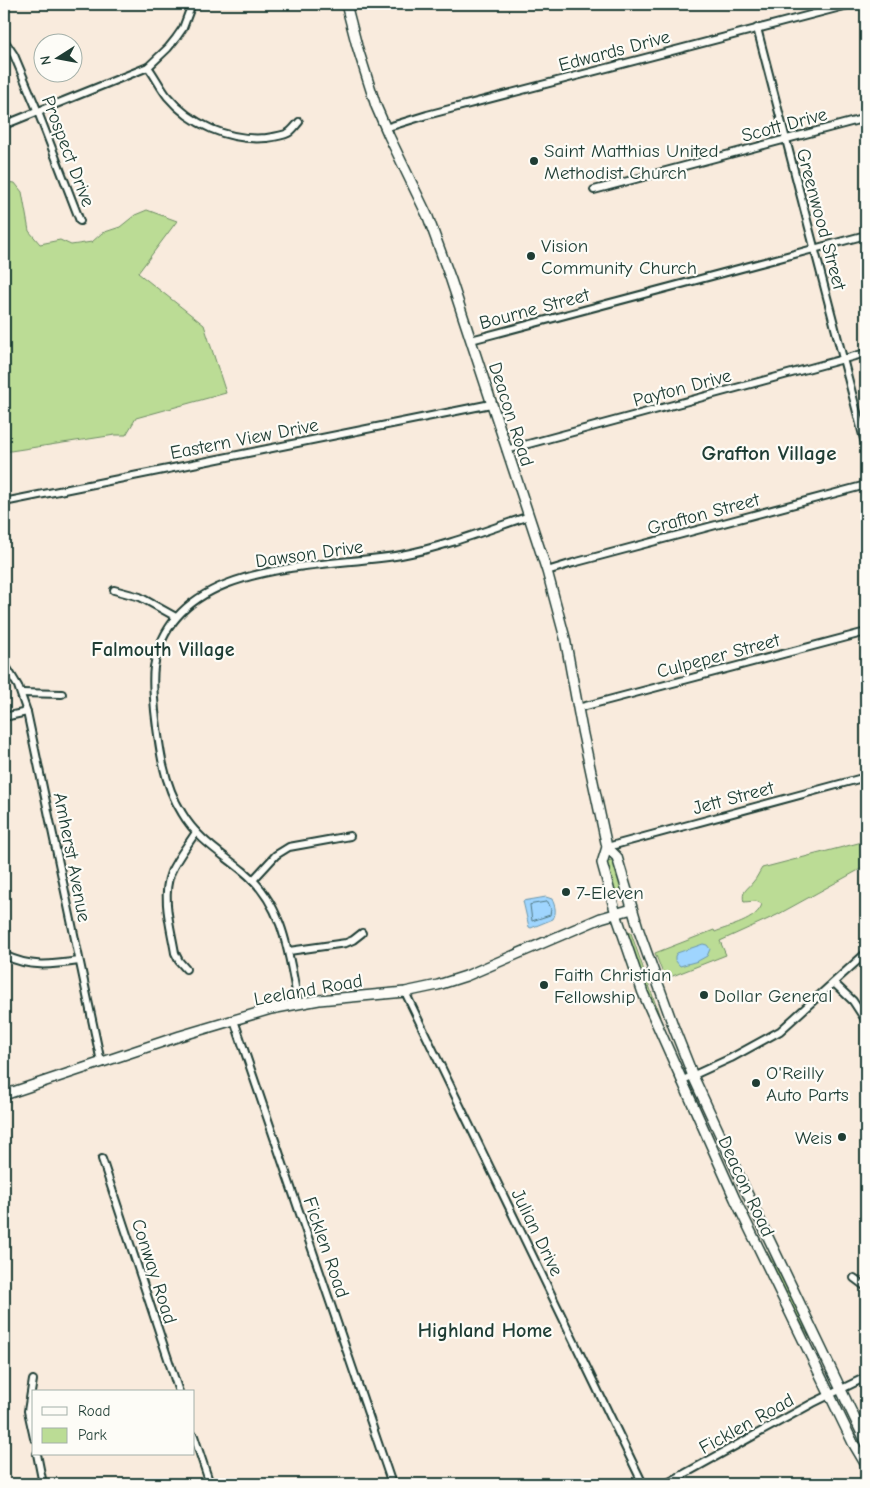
<svg xmlns="http://www.w3.org/2000/svg" width="870" height="1488" font-family="'Comic Neue',sans-serif">
	<style>
		.green { fill: #bbdc95; stroke: #6d8c64 }
		.water { fill: #9fd5fe; stroke: #6c98ad }
		.lines { fill: none; stroke-linecap: round; stroke-linejoin: round }
		.shore { stroke: #527a85; stroke-width: 1 }
		.minor-casing { stroke: #1f3d34; stroke-width: 10 }
		.secondary-casing { stroke: #1f3d34; stroke-width: 12 }
		.minor { stroke: #fdfcf7; stroke-width: 6 }
		.secondary { stroke: #fdfcf7; stroke-width: 9 }
		.poi-dot { fill: #1f3d34; stroke: #fdfcf7; stroke-width: 2 }
		.labels { text-anchor: middle; stroke-width: 4.5; stroke-linejoin: round; paint-order: stroke }
		.street-label { font-size: 19px; fill: #1f3d34; stroke: #fdfcf7 }
		.poi-label { font-size: 19px; fill: #1f3d34; stroke: #fdfcf7; text-anchor: start }
		.neighbourhood-label { font-size: 20px; font-weight: bold; fill: #1f3d34; stroke: #fdfcf7 }
		.quarter-label { font-size: 21px; font-weight: bold; fill: #1f3d34; stroke: #fdfcf7 }
	</style>
	<rect width="100%" height="100%" fill="#f9ebdd"/>
	<filter id="ink" filterUnits="userSpaceOnUse"><feTurbulence type="fractalNoise" baseFrequency=".02" numOctaves="2"/><feDisplacementMap in="SourceGraphic" scale="10" xChannelSelector="R" yChannelSelector="G"/><feConvolveMatrix kernelMatrix="1 2 1 2 8 2 1 2 1" color-interpolation-filters="sRGB"/></filter>
	<g filter="url(#ink)">
		<g class="green">
			<polygon points="4,182 15,183 22,192 29,231 40,244 60,240 71,245 92,242 102,233 120,227 135,215 147,210 177,221 138,273 204,325 226,393 136,418 126,435 115,435 4,452"/>
			<path d="M 866,841 L 866,866 L 777,915 L 720,941 L 726,955 L 665,979 L 655,953 L 714,930 L 715,932 C 729,926 757,921 762,904 L 756,901 L 744,902 C 741,891 747,890 753,882 C 757,878 759,872 762,868 Z"/>
			<polygon points="611,860 614,862 623,890 623,893 619,895 615,895 607,866 608,861"/>
			<polygon points="628,932 631,933 660,1017 644,985 627,933"/>
			<polygon points="763,1245 791,1294 817,1350 787,1298 762,1246"/>
		</g>
		<g class="water">
			<path d="M 546,897 L 552,899 C 555,906 557,912 553,919 L 531,928 L 529,927 L 523,901 Z"/>
			<polygon points="703,944 707,945 710,949 707,956 698,961 680,966 675,960 675,956 677,953"/>
		</g>
		<g class="lines">
			<polygon class="shore" points="548,902 551,909 550,915 532,921 530,905"/>
			<defs>
				<g id="minor">
					<polyline points="757,28 866,447"/>
					<polyline points="4,40 14,55 38,112 80,221"/>
					<path d="M 148,67 C 155,76 160,87 167,96 C 191,125 229,141 266,138 C 273,137 282,136 288,133 C 292,131 296,125 299,122"/>
					<polyline points="4,125 148,67 168,48 176,38 183,28 192,4"/>
					<polyline points="385,128 427,115 852,4"/>
					<polyline points="594,190 866,118"/>
					<polyline points="471,340 866,235"/>
					<polyline points="506,450 866,353"/>
					<polyline points="4,502 491,404"/>
					<polyline points="547,571 573,563 866,485"/>
					<polyline points="114,590 140,597 176,617"/>
					<polyline points="4,663 18,686 27,712 101,1062"/>
					<polyline points="21,693 62,694"/>
					<polyline points="578,708 866,632"/>
					<polyline points="4,717 27,712"/>
					<polyline points="607,847 866,777"/>
					<polyline points="253,880 276,855 289,847 350,836"/>
					<polyline points="289,951 346,943 353,940 362,933"/>
					<path d="M 4,955 C 30,968 51,965 79,961"/>
					<path d="M 186,969 L 179,961 L 175,953 C 171,928 161,897 171,872 C 177,858 188,845 196,832"/>
					<polyline points="834,983 853,1001 866,1021"/>
					<polyline points="405,992 643,1484"/>
					<path d="M 298,1003 C 289,955 284,904 243,871 C 221,853 197,839 182,813 C 163,783 159,746 155,711 C 154,697 152,682 154,667 C 172,558 319,569 401,555 C 444,547 487,530 529,516"/>
					<polyline points="234,1020 392,1484"/>
					<polyline points="681,1081 731,1058 780,1031 866,953"/>
					<polyline points="102,1159 179,1392"/>
					<polyline points="854,1278 866,1287"/>
					<polyline points="33,1380 28,1411 34,1438"/>
					<polyline points="194,1436 210,1484"/>
					<polyline points="37,1454 43,1484"/>
					<polyline points="666,1484 813,1403 866,1377"/>
				</g>
				<g id="secondary">
					<polyline points="346,4 357,46 376,106 389,136 428,217 451,280 547,571 565,638 582,730 607,847 602,863 616,914 643,993 735,1199 853,1443 866,1465"/>
					<polyline points="607,847 617,857 639,931 674,1028 693,1076 747,1193 866,1442"/>
					<polyline points="4,1095 180,1036 271,1009 319,1000 405,992 438,985 466,976 601,918 632,909"/>
				</g>
			</defs>
			<use href="#minor" class="minor-casing"/>
			<use href="#secondary" class="secondary-casing"/>
			<use href="#minor" class="minor"/>
			<use href="#secondary" class="secondary"/>
		</g>
	</g>
	<g class="poi-dot">
		<circle cx="534" cy="161" r="5"/>
		<circle cx="531" cy="256" r="5"/>
		<circle cx="566" cy="892" r="5"/>
		<circle cx="544" cy="985" r="5"/>
		<circle cx="704" cy="995" r="5"/>
		<circle cx="756" cy="1083" r="5"/>
		<circle cx="842" cy="1137" r="5"/>
	</g>
	<g class="labels">
		<g class="street-label">
			<text transform="translate(614 50) rotate(-15)" y="7">Edwards Drive</text>
			<text transform="translate(784 124) rotate(-15)" y="7">Scott Drive</text>
			<text transform="translate(69 151) rotate(69)" y="7">Prospect Drive</text>
			<text transform="translate(822 219) rotate(75)" y="7">Greenwood Street</text>
			<text transform="translate(534 308) rotate(-15)" y="7">Bourne Street</text>
			<text transform="translate(682 387) rotate(-15)" y="7">Payton Drive</text>
			<text transform="translate(512 414) rotate(72)" y="7">Deacon Road</text>
			<text transform="translate(244 438) rotate(-11)" y="7">Eastern View Drive</text>
			<text transform="translate(703 513) rotate(-15)" y="7">Grafton Street</text>
			<text transform="translate(309 553) rotate(-8)" y="7">Dawson Drive</text>
			<text transform="translate(718 655) rotate(-15)" y="7">Culpeper Street</text>
			<text transform="translate(733 797) rotate(-15)" y="7">Jett Street</text>
			<text transform="translate(73 857) rotate(79)" y="7">Amherst Avenue</text>
			<text transform="translate(308 989) rotate(-10)" y="7">Leeland Road</text>
			<text transform="translate(747 1186) rotate(65)" y="7">Deacon Road</text>
			<text transform="translate(538 1232) rotate(64)" y="7">Julian Drive</text>
			<text transform="translate(327 1247) rotate(71)" y="7">Ficklen Road</text>
			<text transform="translate(155 1271) rotate(72)" y="7">Conway Road</text>
			<text transform="translate(746 1423) rotate(-29)" y="7">Ficklen Road</text>
		</g>
		<g class="poi-label">
			<text x="544" y="157">Saint Matthias United<tspan x="544" dy="22">Methodist Church</tspan></text>
			<text x="541" y="252">Vision<tspan x="541" dy="22">Community Church</tspan></text>
			<text x="576" y="899">7-Eleven</text>
			<text x="554" y="981">Faith Christian<tspan x="554" dy="22">Fellowship</tspan></text>
			<text x="714" y="1002">Dollar General</text>
			<text x="766" y="1079">O'Reilly<tspan x="766" dy="22">Auto Parts</tspan></text>
			<text x="832" y="1144" text-anchor="end">Weis</text>
		</g>
		<g class="neighbourhood-label">
			<text x="163" y="656">Falmouth Village</text>
			<text x="485" y="1337">Highland Home</text>
		</g>
		<g class="quarter-label">
			<text x="769" y="460">Grafton Village</text>
		</g>
	</g>
	<rect width="870" height="1488" fill="none" stroke="#fdfcf7" stroke-width="20"/>
	<rect x="10" y="10" width="850" height="1468" fill="none" stroke="#1f3d34" stroke-width="2" filter="url(#ink)"/>
	<rect x="32" y="1390" width="162" height="65" fill="#fdfcf7" stroke="#a4b0a9"/>
	<rect x="42" y="1407" width="25" height="8" fill="#fdfcf7" stroke="#a4b0a9"/>
	<text x="78" y="1416" font-size="15" fill="#1f3d34">Road</text>
	<rect x="42" y="1428" width="25" height="15" fill="#bbdc95" stroke="#a4b0a9"/>
	<text x="78" y="1440" font-size="15" fill="#1f3d34">Park</text>
	<g transform="translate(58 58) rotate(259)"><circle r="24" fill="#fdfcf7" stroke="#a4b0a9"/>
	<path d="M0-4L9 19L0 12L-9 19Z" fill="#1f3d34"/>
	<text y="-8" font-size="14" font-weight="bold" text-anchor="middle" fill="#1f3d34">N</text>
	</g>
</svg>
